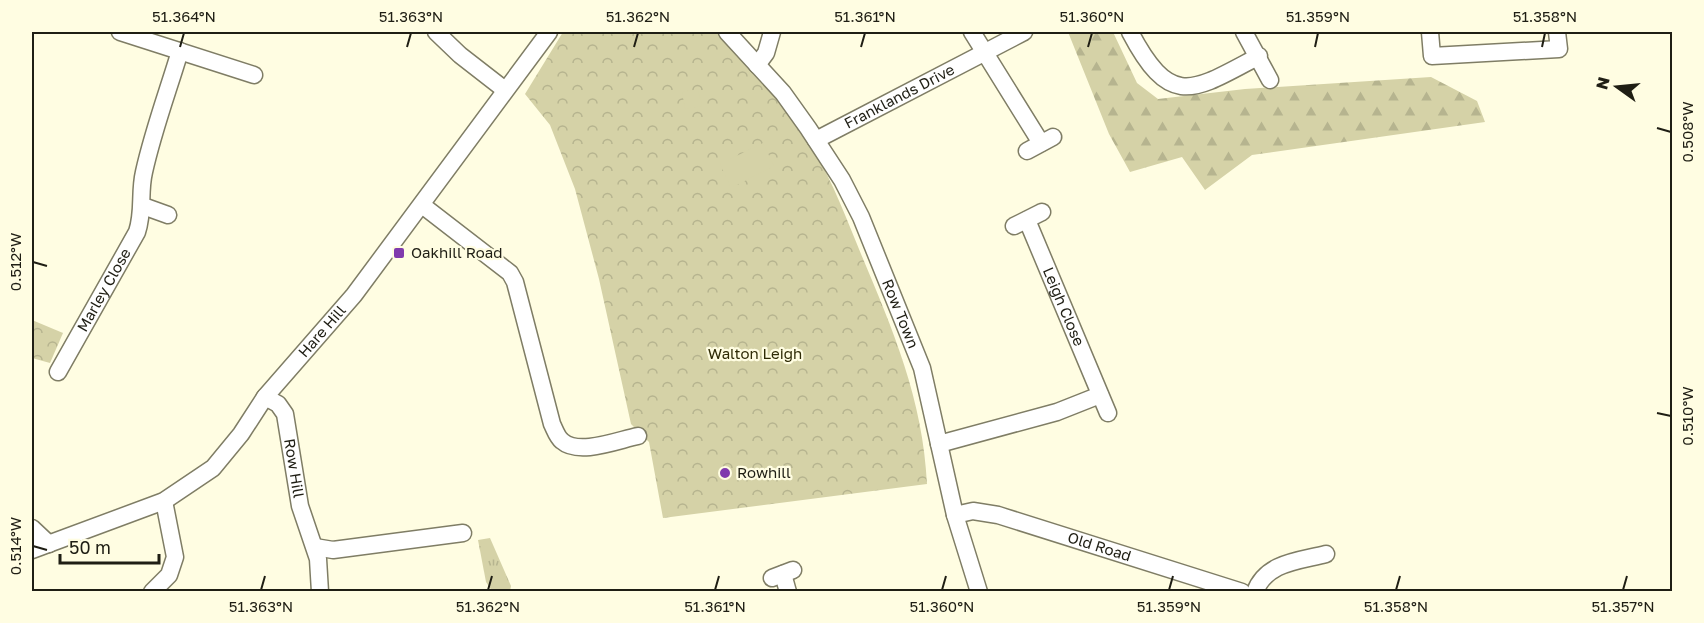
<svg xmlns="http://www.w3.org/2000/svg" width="1704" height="623" font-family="'Golos Text',sans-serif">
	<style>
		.grass { fill: url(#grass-tufts) }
		.forest { fill: url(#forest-firs) }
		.park { fill: url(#park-crowns) }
		.garden { fill: #d5d2a7 }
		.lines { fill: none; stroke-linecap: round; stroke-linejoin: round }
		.minor-casing { stroke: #7f7d65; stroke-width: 19 }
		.minor { stroke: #fff; stroke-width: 16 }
		.ticks { fill: none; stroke: #1f1e14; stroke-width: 2 }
		.poi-dot { fill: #803aad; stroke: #fffde2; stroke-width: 2 }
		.labels { text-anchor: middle; stroke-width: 4.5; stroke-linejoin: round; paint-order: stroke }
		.street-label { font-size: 15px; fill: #1f1e14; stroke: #fffde2 }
		.poi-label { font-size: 15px; fill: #1f1e14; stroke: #fffde2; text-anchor: start }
		.park-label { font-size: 15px; fill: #2f2b06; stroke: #fffde2 }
		.neatline { fill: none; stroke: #1f1e14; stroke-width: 2 }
		.ticks-label { font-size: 15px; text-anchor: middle; fill: #1f1e14 }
	</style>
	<defs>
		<pattern id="grass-tufts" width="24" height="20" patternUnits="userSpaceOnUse" patternTransform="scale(1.5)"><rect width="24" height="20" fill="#d5d2a7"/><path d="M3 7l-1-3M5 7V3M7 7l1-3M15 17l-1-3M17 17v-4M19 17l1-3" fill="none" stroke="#b6b48f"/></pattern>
		<pattern id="forest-firs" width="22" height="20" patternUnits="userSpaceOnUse" patternTransform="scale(1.5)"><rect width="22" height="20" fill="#d5d2a7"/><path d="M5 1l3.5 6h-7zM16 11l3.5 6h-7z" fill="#b6b48f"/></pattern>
		<pattern id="park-crowns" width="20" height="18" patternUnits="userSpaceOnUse" patternTransform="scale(1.5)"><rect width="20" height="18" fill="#d5d2a7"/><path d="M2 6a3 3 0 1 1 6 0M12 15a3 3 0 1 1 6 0" fill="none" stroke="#b6b48f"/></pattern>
	</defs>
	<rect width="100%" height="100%" fill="#fffde2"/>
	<polygon class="grass" points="490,538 511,586 510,591 492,591 486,582 478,540"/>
	<polygon class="forest" points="1068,32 1113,32 1137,83 1158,99 1245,89 1431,77 1477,101 1485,122 1252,155 1205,190 1182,157 1130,172 1109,134"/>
	<g class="park">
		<path d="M 563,32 L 716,32 C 751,69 787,107 814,151 C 833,182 847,220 861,254 C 893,330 923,400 927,484 L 663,518 L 649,442 L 631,424 L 599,279 L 575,189 L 550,125 L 525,94 Z"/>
		<polygon points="32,320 63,333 50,363 32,358"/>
	</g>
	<g class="garden">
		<polygon points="698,89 702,106 685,109 682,92"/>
		<polygon points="763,143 774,166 731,188 720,164"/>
	</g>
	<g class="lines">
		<defs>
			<g id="minor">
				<polyline points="120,32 254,75"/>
				<polyline points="436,32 460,55 505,90"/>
				<path id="s1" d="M 727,32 L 783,93 L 808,128 L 842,180 L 861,217 L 922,368 L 955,515 L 979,592"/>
				<polyline points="972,32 1041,143"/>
				<path d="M 1130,32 C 1171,110 1193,91 1259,56"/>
				<polyline points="1244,32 1270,80"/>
				<polyline points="1430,32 1432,56 1559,49 1557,32"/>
				<polyline points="757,65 766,53 772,32"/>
				<path id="s2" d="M 816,140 L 1024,32"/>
				<polyline points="1027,151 1053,137"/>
				<path d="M 422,205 L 510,273 L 515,282 L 552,424 C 555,430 557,437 562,441 C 579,456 618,440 638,436"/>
				<polyline points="143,206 168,215"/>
				<path id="s3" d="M 1027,220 L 1108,413"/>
				<polyline points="1014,226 1042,212"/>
				<path id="s4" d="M 58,372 L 137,232 C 144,211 139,193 144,172 C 153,131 168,91 180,51"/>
				<path id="s5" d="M 265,397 L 278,404 L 285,414 L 300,506 L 318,559 L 320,592"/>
				<polyline points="939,444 1057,412 1100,395"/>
				<path id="s6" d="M 955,515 L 973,511 L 998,515 L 1242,592"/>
				<polyline points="32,528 49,544"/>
				<polyline points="315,547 333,550 463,533"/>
				<path id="s7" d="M 32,550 L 164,501 L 213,468 L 241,434 L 265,397 L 354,295 L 549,32"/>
				<polyline points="783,574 788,592"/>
				<polyline points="772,578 793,570"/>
				<polyline points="152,592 169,575 175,557 164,501"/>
				<path d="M 1255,592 C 1266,562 1299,561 1326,554"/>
			</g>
		</defs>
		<use href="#minor" class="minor-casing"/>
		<use href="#minor" class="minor"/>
	</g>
	<path class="ticks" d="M 180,47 L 184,33M 407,47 L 411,33M 634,47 L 638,33M 861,47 L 865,33M 1088,47 L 1092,33M 1315,47 L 1318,33M 1542,47 L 1545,33M 1657,128 L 1671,132M 33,262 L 47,266M 1657,413 L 1671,416M 33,546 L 47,550M 261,590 L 265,576M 488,590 L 492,576M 715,590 L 719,576M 942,590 L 946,576M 1169,590 L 1173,576M 1396,590 L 1400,576M 1623,590 L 1627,576"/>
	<g class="poi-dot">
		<rect x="393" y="247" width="12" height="12" rx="3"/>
		<circle cx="725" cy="473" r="6"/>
	</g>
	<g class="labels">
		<g class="street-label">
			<text dy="5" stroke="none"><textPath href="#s2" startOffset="94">Franklands Drive</textPath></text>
			<text dy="5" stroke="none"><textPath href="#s4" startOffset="94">Marley Close</textPath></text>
			<text dy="5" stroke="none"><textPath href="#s3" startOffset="94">Leigh Close</textPath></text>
			<text dy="5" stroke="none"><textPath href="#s1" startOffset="334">Row Town</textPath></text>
			<text dy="5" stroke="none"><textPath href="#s7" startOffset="375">Hare Hill</textPath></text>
			<text dy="5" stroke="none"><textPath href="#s5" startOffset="82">Row Hill</textPath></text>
			<text dy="5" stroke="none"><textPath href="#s6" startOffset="150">Old Road</textPath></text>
		</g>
		<g class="poi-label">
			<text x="411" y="258">Oakhill Road</text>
			<text x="737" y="478">Rowhill</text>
		</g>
		<g class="park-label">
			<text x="755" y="359">Walton Leigh</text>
		</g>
	</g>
	<rect width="1704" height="623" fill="none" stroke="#fffde2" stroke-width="66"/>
	<g transform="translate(1617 87) rotate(285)" stroke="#fffde2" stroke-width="4.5" paint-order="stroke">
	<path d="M0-4.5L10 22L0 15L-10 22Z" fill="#1f1e14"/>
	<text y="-9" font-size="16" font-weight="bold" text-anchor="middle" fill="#1f1e14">N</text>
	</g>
	<path d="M60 554v9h99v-9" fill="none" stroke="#1f1e14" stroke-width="3"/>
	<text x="69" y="554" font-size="18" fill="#1f1e14" stroke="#fffde2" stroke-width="4.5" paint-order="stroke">50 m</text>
	<rect x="33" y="33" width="1638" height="557" class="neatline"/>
	<g class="ticks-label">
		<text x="184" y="22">51.364°N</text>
		<text x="411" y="22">51.363°N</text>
		<text x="638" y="22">51.362°N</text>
		<text x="865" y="22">51.361°N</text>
		<text x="1092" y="22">51.360°N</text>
		<text x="1318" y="22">51.359°N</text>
		<text x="1545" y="22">51.358°N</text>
		<text transform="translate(1688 132) rotate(-90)" y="5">0.508°W</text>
		<text transform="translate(16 262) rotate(-90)" y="5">0.512°W</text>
		<text transform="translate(1688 416) rotate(-90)" y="5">0.510°W</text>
		<text transform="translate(16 546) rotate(-90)" y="5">0.514°W</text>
		<text x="261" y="612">51.363°N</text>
		<text x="488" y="612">51.362°N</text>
		<text x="715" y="612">51.361°N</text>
		<text x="942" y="612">51.360°N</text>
		<text x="1169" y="612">51.359°N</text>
		<text x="1396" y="612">51.358°N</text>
		<text x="1623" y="612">51.357°N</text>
	</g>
</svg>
